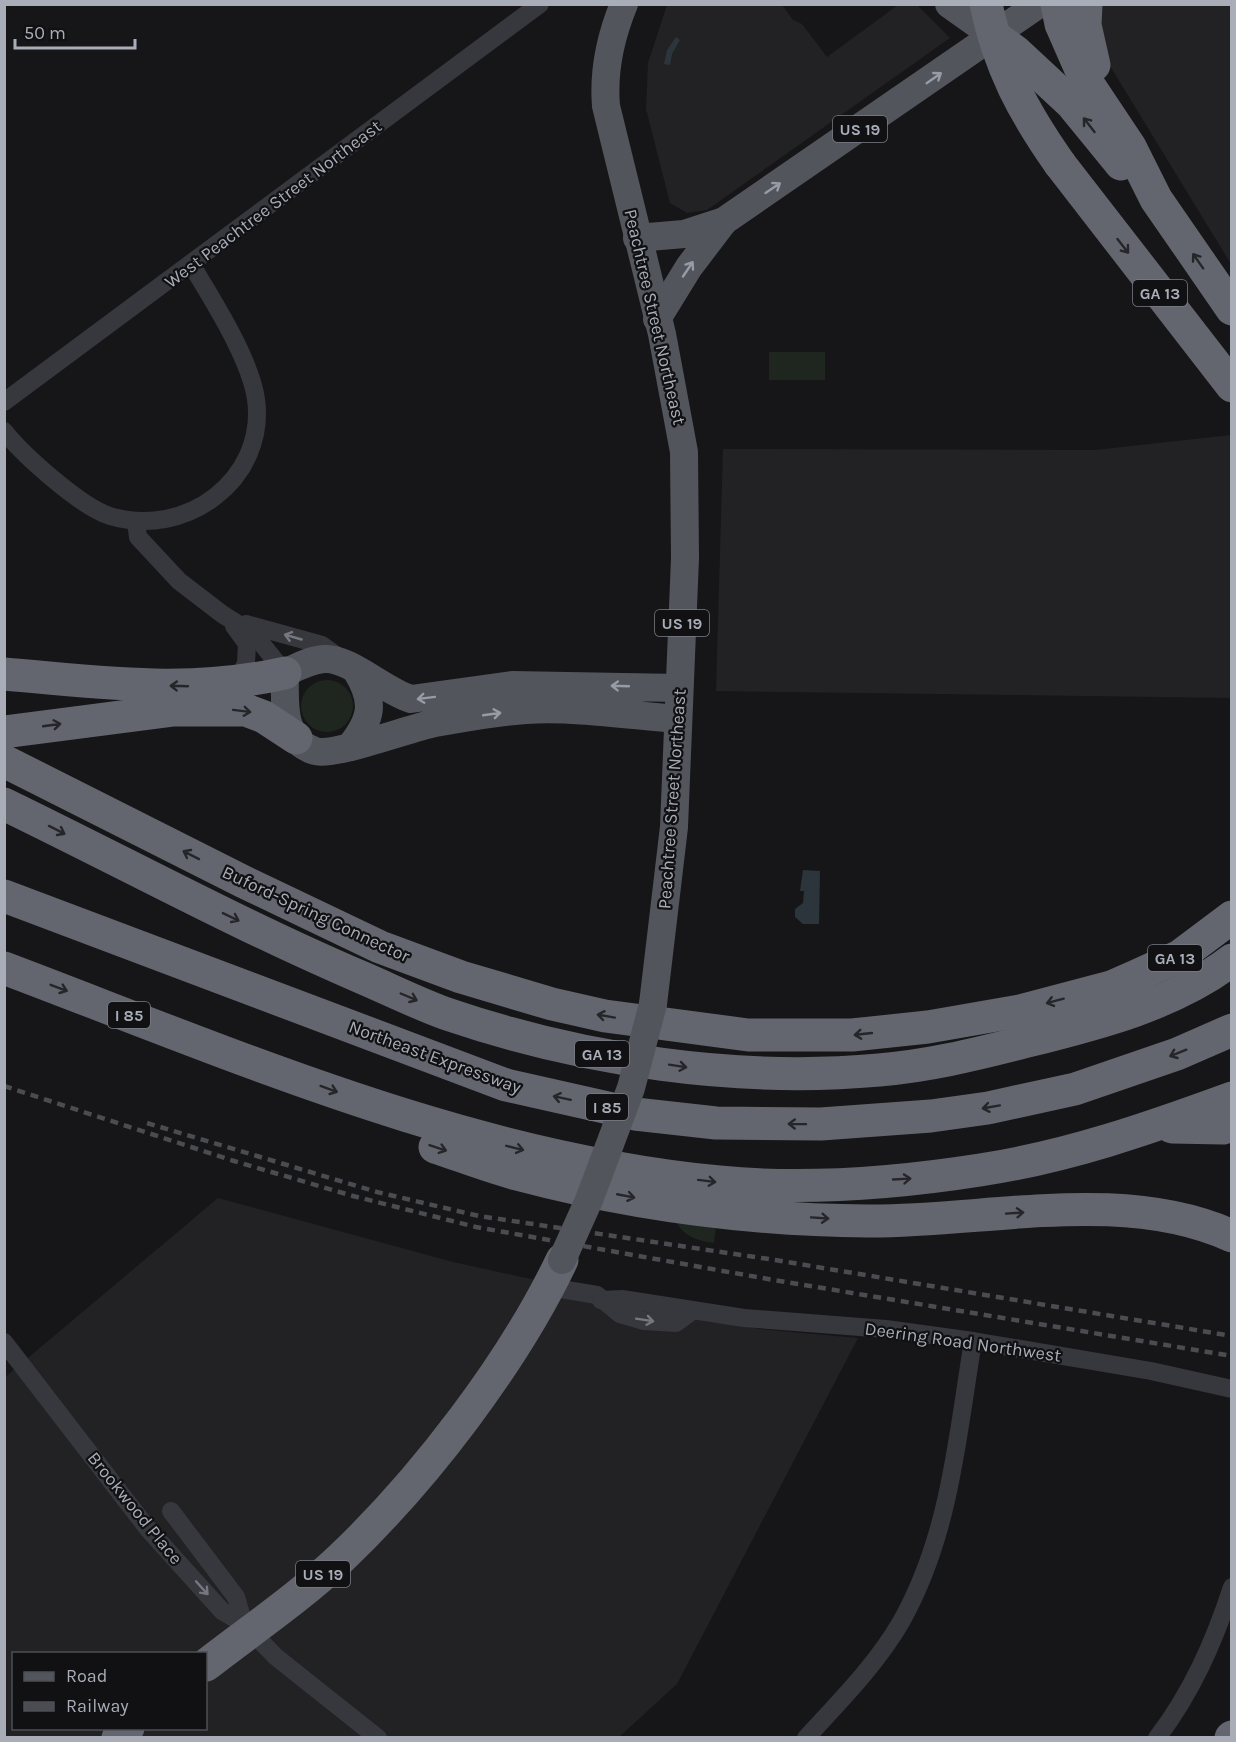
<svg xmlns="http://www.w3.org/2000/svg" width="1236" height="1742" font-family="Karla,sans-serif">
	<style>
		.built { fill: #222225; fill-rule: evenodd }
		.green { fill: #1e261f }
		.water { fill: #2c353c }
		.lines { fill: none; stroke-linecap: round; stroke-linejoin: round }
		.street { stroke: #37383d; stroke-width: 18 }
		.primary { stroke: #53555c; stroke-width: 28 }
		.highway { stroke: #63666e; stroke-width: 33 }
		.rail { stroke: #4a4c52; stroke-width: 4.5; stroke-dasharray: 8 6; stroke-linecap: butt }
		.primary-bridge { stroke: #53555c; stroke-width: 28 }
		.highway-bridge { stroke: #63666e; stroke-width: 33 }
		.oneway { stroke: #979ba6 }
		.oneway2 { stroke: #26262a }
		.oneway3 { stroke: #757881 }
		.labels { text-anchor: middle; stroke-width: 4.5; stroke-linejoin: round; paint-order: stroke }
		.shield { fill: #111113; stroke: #7b7e86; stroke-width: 1.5 }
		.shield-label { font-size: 16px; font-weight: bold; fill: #a8adb8 }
		.street-label { font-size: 18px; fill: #a8adb8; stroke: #111113 }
	</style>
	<rect width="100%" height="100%" fill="#161618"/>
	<g class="built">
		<polygon points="916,4 950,38 707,210 687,213 670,203 646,109 648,63 667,5 782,5 793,20 802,24 827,57 898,5"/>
		<polygon points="1100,5 1231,5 1231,264 1096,43"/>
		<polygon points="1231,435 1231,698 716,691 723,449 1095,450"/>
		<path d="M 218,1198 L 453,1262 L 622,1299 L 760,1329 L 858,1338 L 677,1684 L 618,1738 L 5,1737 L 4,1378 ZM 14,1654 L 206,1654 L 206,1728 L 14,1728 Z"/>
	</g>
	<g class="green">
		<rect x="769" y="352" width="56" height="28"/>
		<circle cx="327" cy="706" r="26"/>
		<path d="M 673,1212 L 717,1217 L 714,1243 C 693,1240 678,1234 673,1212 Z"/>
	</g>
	<g class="water">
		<polygon points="676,37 680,40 672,54 670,65 664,64 667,50"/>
		<polygon points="803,870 820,871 819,924 803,924 795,917 795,909 803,903 804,891 800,891"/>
	</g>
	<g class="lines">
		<g class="street">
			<polyline points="4,402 540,4"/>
			<path d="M 4,431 C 23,455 81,507 110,516 C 185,539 267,480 256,399 C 250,358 212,299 191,264"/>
			<polyline points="136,522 138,537 179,581 222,614 254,634 285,673"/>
			<polyline points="246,624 322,645 340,658"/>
			<polyline points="234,626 247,644 246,663 237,683"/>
			<polyline points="549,1287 597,1295 620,1314 644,1321 676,1323 691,1312"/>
			<polyline points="601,1300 622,1299 744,1318 886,1329 973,1341 1151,1371 1232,1389"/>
			<polyline points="4,1342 148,1529 222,1611 244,1624 276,1657 378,1738"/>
			<polyline points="171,1511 236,1597 244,1624"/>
			<path d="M 806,1738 C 840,1701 876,1665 901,1622 C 950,1535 957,1438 973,1341"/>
			<path d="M 1157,1738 C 1192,1692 1214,1642 1232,1587"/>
		</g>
		<g class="primary">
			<path d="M 624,4 C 610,38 603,70 606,106 L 662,334 L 684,452 L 685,558 L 674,827 L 653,1004"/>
			<polyline points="949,4 994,36"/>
			<polyline points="637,238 684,234 724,221 1039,4"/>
			<polyline points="657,319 689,267 724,221"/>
			<path d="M 677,719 C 627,715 575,707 526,710 C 495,712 465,718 435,723 C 410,728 333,757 315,751 C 280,740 285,701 285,673 C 297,667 310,660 324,659 C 349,657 384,691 411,699 L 512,685 L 679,688"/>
			<path d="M 350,747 C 372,719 376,702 356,670"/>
		</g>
		<g class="highway">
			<polyline points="1057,4 1061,24 1086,81 1130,147 1156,199 1232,309"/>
			<polyline points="1086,4 1085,25 1094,65"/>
			<polyline points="994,36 1016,52 1072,104 1121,164"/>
			<polyline points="1060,164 1232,386"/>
			<path d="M 4,674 C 102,682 187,695 285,673"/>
			<polyline points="4,732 174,710 246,710 264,717 296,738"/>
			<polyline points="4,761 244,882 380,947 461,977 552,1004 605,1016 748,1035 852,1035 928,1027 1020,1011 1111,987 1136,976 1180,956 1232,917"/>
			<path d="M 4,804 C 124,862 241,926 363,978 C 391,990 419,1004 447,1014 C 582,1060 737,1083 879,1070 C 927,1066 973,1055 1020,1043 C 1092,1025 1172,1006 1232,960"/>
			<polyline points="4,896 506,1085 635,1114 716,1123 821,1124 931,1116 988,1108 1075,1089 1177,1054 1232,1030"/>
			<path d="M 4,968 C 237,1056 469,1158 719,1182 C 802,1190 897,1183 980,1170 C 1067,1157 1150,1128 1232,1098"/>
			<polyline points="1172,1127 1223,1128 1232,1125"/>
			<path d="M 435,1147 C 462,1156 490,1167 517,1174 C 630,1204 751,1220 868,1221 C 985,1222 1122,1186 1232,1236"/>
			<path d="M 206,1665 C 251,1630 300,1597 341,1558 C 424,1479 513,1363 562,1260"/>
			<polyline points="118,1738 128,1728"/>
			<polyline points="1231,1738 1232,1737"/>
		</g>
		<g class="rail">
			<polyline points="4,1086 234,1161 353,1196 476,1227 768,1279 1232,1356"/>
			<polyline points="147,1123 377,1192 479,1216 775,1260 1232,1336"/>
		</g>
		<polyline class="primary-bridge" points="562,1260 589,1200 631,1088 653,1004"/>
		<path class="highway-bridge" d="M 986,4 C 999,67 1024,113 1060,164"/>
	</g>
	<defs><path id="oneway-shaft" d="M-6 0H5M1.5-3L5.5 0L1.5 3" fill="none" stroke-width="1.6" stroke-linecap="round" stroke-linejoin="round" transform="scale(1.5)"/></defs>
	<g class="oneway">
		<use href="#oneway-shaft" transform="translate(934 78) rotate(-35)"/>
		<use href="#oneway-shaft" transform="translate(773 188) rotate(-34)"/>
		<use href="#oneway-shaft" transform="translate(688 269) rotate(-56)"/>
		<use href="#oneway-shaft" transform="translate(620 686) rotate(-178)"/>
		<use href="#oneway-shaft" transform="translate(426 698) rotate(173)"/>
		<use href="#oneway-shaft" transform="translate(492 714) rotate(-8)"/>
	</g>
	<g class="oneway2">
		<use href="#oneway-shaft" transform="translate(1089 125) rotate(-128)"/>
		<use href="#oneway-shaft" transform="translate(1123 246) rotate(52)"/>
		<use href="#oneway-shaft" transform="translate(1198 261) rotate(-125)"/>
		<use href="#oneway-shaft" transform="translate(179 686) rotate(-178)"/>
		<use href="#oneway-shaft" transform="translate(242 711) rotate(7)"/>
		<use href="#oneway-shaft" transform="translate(52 725) rotate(-8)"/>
		<use href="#oneway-shaft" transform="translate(57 830) rotate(27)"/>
		<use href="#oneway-shaft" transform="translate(191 855) rotate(-153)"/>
		<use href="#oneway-shaft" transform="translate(231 917) rotate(26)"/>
		<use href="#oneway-shaft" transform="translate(59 988) rotate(21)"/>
		<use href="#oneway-shaft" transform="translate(409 997) rotate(23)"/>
		<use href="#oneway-shaft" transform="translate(1055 1001) rotate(165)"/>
		<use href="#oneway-shaft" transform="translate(606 1016) rotate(-170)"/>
		<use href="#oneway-shaft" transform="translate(863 1034) rotate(174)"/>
		<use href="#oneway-shaft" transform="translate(1178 1053) rotate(158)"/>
		<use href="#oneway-shaft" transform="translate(678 1066) rotate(9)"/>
		<use href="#oneway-shaft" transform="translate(329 1089) rotate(20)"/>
		<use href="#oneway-shaft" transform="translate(562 1098) rotate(-168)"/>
		<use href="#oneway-shaft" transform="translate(991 1107) rotate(170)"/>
		<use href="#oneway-shaft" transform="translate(797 1124) rotate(-179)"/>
		<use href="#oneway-shaft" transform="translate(438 1148) rotate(18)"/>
		<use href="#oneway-shaft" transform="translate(515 1148) rotate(14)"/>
		<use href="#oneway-shaft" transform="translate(902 1179) rotate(-3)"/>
		<use href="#oneway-shaft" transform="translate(707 1181) rotate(7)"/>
		<use href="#oneway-shaft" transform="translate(626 1196) rotate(11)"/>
		<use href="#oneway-shaft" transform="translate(1015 1213) rotate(-4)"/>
		<use href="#oneway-shaft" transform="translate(820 1218) rotate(4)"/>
	</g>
	<g class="oneway3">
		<use href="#oneway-shaft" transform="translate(293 637) rotate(-164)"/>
		<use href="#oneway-shaft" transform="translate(645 1320) rotate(9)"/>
		<use href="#oneway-shaft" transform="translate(202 1588) rotate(48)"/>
	</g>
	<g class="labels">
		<g class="shield">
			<rect x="833" y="116" width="54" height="26" rx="4.5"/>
			<rect x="1133" y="280" width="54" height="26" rx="4.5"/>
			<rect x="655" y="610" width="54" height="26" rx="4.5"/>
			<rect x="1148" y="945" width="54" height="26" rx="4.5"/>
			<rect x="108" y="1002" width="42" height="26" rx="4.5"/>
			<rect x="575" y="1041" width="54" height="26" rx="4.5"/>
			<rect x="586" y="1094" width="42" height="26" rx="4.5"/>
			<rect x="296" y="1561" width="54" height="26" rx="4.5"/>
		</g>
		<g class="shield-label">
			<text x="860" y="135">US 19</text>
			<text x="1160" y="299">GA 13</text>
			<text x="682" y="629">US 19</text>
			<text x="1175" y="964">GA 13</text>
			<text x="129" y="1021">I 85</text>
			<text x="602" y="1060">GA 13</text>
			<text x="607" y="1113">I 85</text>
			<text x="323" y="1580">US 19</text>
		</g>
		<g class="street-label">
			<text transform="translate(273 204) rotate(-37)" y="6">West Peachtree Street Northeast</text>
			<text transform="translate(655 317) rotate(77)" y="6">Peachtree Street Northeast</text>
			<text transform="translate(672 799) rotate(-86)" y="6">Peachtree Street Northeast</text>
			<text transform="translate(316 914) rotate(25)" y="6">Buford-Spring Connector</text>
			<text transform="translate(435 1057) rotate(20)" y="6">Northeast Expressway</text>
			<text transform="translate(963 1342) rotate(8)" y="6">Deering Road Northwest</text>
			<text transform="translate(135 1508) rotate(51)" y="6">Brookwood Place</text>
		</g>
	</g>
	<rect width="1236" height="1742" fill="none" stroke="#a8adb8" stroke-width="12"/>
	<rect x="12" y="1652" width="195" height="78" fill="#111113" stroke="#4d4f55" stroke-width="1.5"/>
	<rect x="24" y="1672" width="30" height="9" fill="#53555c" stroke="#4d4f55" stroke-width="1.5"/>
	<text x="66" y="1682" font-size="18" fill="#a8adb8">Road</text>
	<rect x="24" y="1702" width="30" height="9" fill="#4a4c52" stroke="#4d4f55" stroke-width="1.5"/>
	<text x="66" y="1712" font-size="18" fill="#a8adb8">Railway</text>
	<path d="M15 39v9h120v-9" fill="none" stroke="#a8adb8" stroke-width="3"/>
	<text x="24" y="39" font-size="18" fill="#a8adb8" stroke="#111113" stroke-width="4.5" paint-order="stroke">50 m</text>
</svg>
